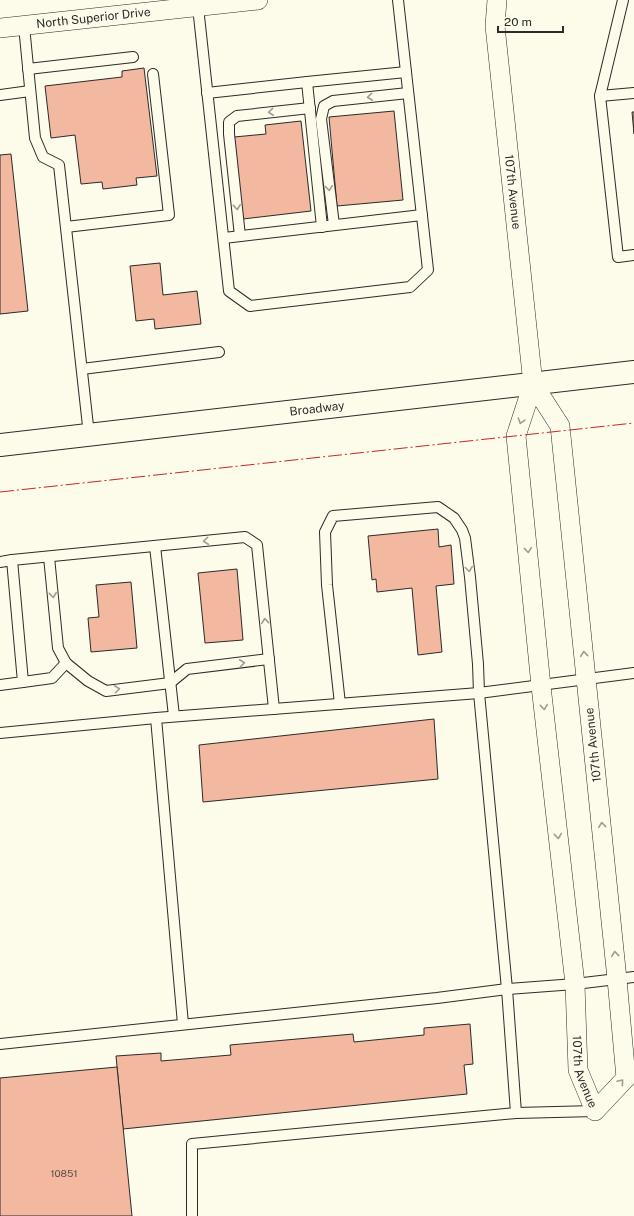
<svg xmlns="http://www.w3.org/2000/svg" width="634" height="1216" font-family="'Public Sans',sans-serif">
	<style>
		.building { fill: #f2b8a0; stroke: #2b2b2b }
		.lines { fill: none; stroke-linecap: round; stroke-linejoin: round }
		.lane-casing { stroke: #2b2b2b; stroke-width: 12 }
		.street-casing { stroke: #2b2b2b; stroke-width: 20 }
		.primary-casing { stroke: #2b2b2b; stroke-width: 24 }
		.lane { stroke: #fdfbea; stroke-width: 10 }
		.street { stroke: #fdfbea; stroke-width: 19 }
		.primary { stroke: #fdfbea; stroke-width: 22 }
		.power { stroke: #c62828; stroke-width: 1; stroke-dasharray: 14 3 2 3; stroke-linecap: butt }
		.oneway { stroke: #9e9d94 }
		.labels { text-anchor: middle; stroke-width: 3; stroke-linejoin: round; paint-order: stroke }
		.number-label { font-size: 10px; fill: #5d4e48 }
		.street-label { font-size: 12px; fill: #2b2b2b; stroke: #fdfbea }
	</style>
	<rect width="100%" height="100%" fill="#fdfbea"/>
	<g class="building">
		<polygon points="144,68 157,176 136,178 137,185 103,189 102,182 81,184 75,135 51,138 45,86 122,77 122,71"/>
		<polygon points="394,111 403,200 337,206 329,117"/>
		<polygon points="632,112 634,112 634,134"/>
		<polygon points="301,121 311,211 243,219 234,137 266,134 265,125"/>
		<polygon points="11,154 28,311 0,314 0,155"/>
		<polygon points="160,263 163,295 197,291 201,324 155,329 154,319 136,321 130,266"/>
		<polygon points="438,529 439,547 451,545 454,584 436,586 442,652 418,655 412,588 377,592 376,579 372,580 368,536"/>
		<polygon points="237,569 243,640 205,643 198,573"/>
		<polygon points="131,582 137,648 91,652 88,618 99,617 96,585"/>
		<polygon points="434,719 438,779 203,802 199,745"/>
		<polygon points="470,1024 473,1064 464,1065 467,1094 123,1129 116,1056 161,1053 161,1061 231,1055 230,1045 353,1034 354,1042 424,1035 424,1028"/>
		<polygon points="117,1067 132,1216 0,1216 0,1078"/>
	</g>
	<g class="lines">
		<defs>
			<g id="lane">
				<polyline points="623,0 600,96 618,257 634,255"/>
				<polyline points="198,7 229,291 250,306 410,287 428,270 398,0"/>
				<polyline points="24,26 35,138 43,157 59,165 89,435"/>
				<polyline points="28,69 133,57"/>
				<polyline points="307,82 322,227"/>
				<polyline points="207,93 307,82 406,72"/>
				<polyline points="0,95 30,91"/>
				<polyline points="600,96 634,93"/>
				<polyline points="334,225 321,119 324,106 333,101 408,93"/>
				<polyline points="66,227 169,215 153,74"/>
				<polyline points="240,236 229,134 229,122 237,116 310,108"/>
				<polyline points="224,238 422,215"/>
				<polyline points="82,369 219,352"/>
				<polyline points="155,546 174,716"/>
				<polyline points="49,557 58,648 66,663 88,681 106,691 170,683 187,669 269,659"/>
				<polyline points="12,560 245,537 257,545 274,709"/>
				<polyline points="0,562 12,560 23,682 0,685"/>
				<polyline points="23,682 52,678 66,663"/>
				<polyline points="340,704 327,585 325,532 333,516 438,507 454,518 462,530 465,538 470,577 478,664 479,693 507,989 516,1113"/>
				<polyline points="156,718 183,1024"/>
				<polyline points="0,733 156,718 479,693 634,673"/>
				<polyline points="0,1044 437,998 507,989 575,984 634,977"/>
				<polyline points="192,1216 192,1144 516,1113 595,1111"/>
			</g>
			<g id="street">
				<path id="s1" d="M 497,0 L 495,26 L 533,384 L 516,436 L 541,686 L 575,984 L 578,1070 L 595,1111 L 626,1078 L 617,979 L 560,426 L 533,384"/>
				<path id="s2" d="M 0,28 L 258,0"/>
			</g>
			<g id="primary">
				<path id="s3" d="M 0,445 L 634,372"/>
			</g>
		</defs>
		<use href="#lane" class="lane-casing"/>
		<use href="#street" class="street-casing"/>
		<use href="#primary" class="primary-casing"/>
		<use href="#lane" class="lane"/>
		<use href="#street" class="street"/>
		<use href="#primary" class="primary"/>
		<polyline class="power" points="0,492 634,423"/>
	</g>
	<defs><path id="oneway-chevron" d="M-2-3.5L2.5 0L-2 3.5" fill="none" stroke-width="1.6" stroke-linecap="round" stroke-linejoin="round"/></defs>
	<g class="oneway">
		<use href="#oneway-chevron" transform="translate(370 97) rotate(174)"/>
		<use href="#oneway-chevron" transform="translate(271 112) rotate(174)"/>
		<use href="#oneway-chevron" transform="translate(329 188) rotate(83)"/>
		<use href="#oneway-chevron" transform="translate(237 207) rotate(84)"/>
		<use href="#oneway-chevron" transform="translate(521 421) rotate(108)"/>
		<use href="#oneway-chevron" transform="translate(206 541) rotate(174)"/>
		<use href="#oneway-chevron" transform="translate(528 550) rotate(84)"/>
		<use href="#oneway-chevron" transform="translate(469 569) rotate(82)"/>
		<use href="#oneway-chevron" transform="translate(53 595) rotate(84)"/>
		<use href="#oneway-chevron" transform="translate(265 621) rotate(-96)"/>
		<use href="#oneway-chevron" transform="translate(584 654) rotate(-96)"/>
		<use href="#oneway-chevron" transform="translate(242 663) rotate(-7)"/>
		<use href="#oneway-chevron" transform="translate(117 689) rotate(-7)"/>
		<use href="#oneway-chevron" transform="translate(544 707) rotate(84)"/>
		<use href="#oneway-chevron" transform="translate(602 825) rotate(-96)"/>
		<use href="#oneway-chevron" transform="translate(558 836) rotate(84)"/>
		<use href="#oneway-chevron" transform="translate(615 954) rotate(-96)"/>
		<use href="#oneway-chevron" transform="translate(621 1082) rotate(-50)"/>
	</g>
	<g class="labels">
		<g class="number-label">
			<text x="64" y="1177">10851</text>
		</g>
		<g class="street-label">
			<text dy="4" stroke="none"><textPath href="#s2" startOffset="94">North Superior Drive</textPath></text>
			<text dy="4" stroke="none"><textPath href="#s1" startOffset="193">107th Avenue</textPath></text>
			<text dy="4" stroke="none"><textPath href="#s3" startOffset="319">Broadway</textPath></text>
			<text transform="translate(593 745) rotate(-96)" y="4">107th Avenue</text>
			<text dy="4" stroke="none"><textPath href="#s1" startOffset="1081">107th Avenue</textPath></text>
		</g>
	</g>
	<path d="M498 26v6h65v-6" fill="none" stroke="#2b2b2b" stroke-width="2"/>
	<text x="504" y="26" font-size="12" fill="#2b2b2b" stroke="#fdfbea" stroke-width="3" paint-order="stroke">20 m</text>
</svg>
